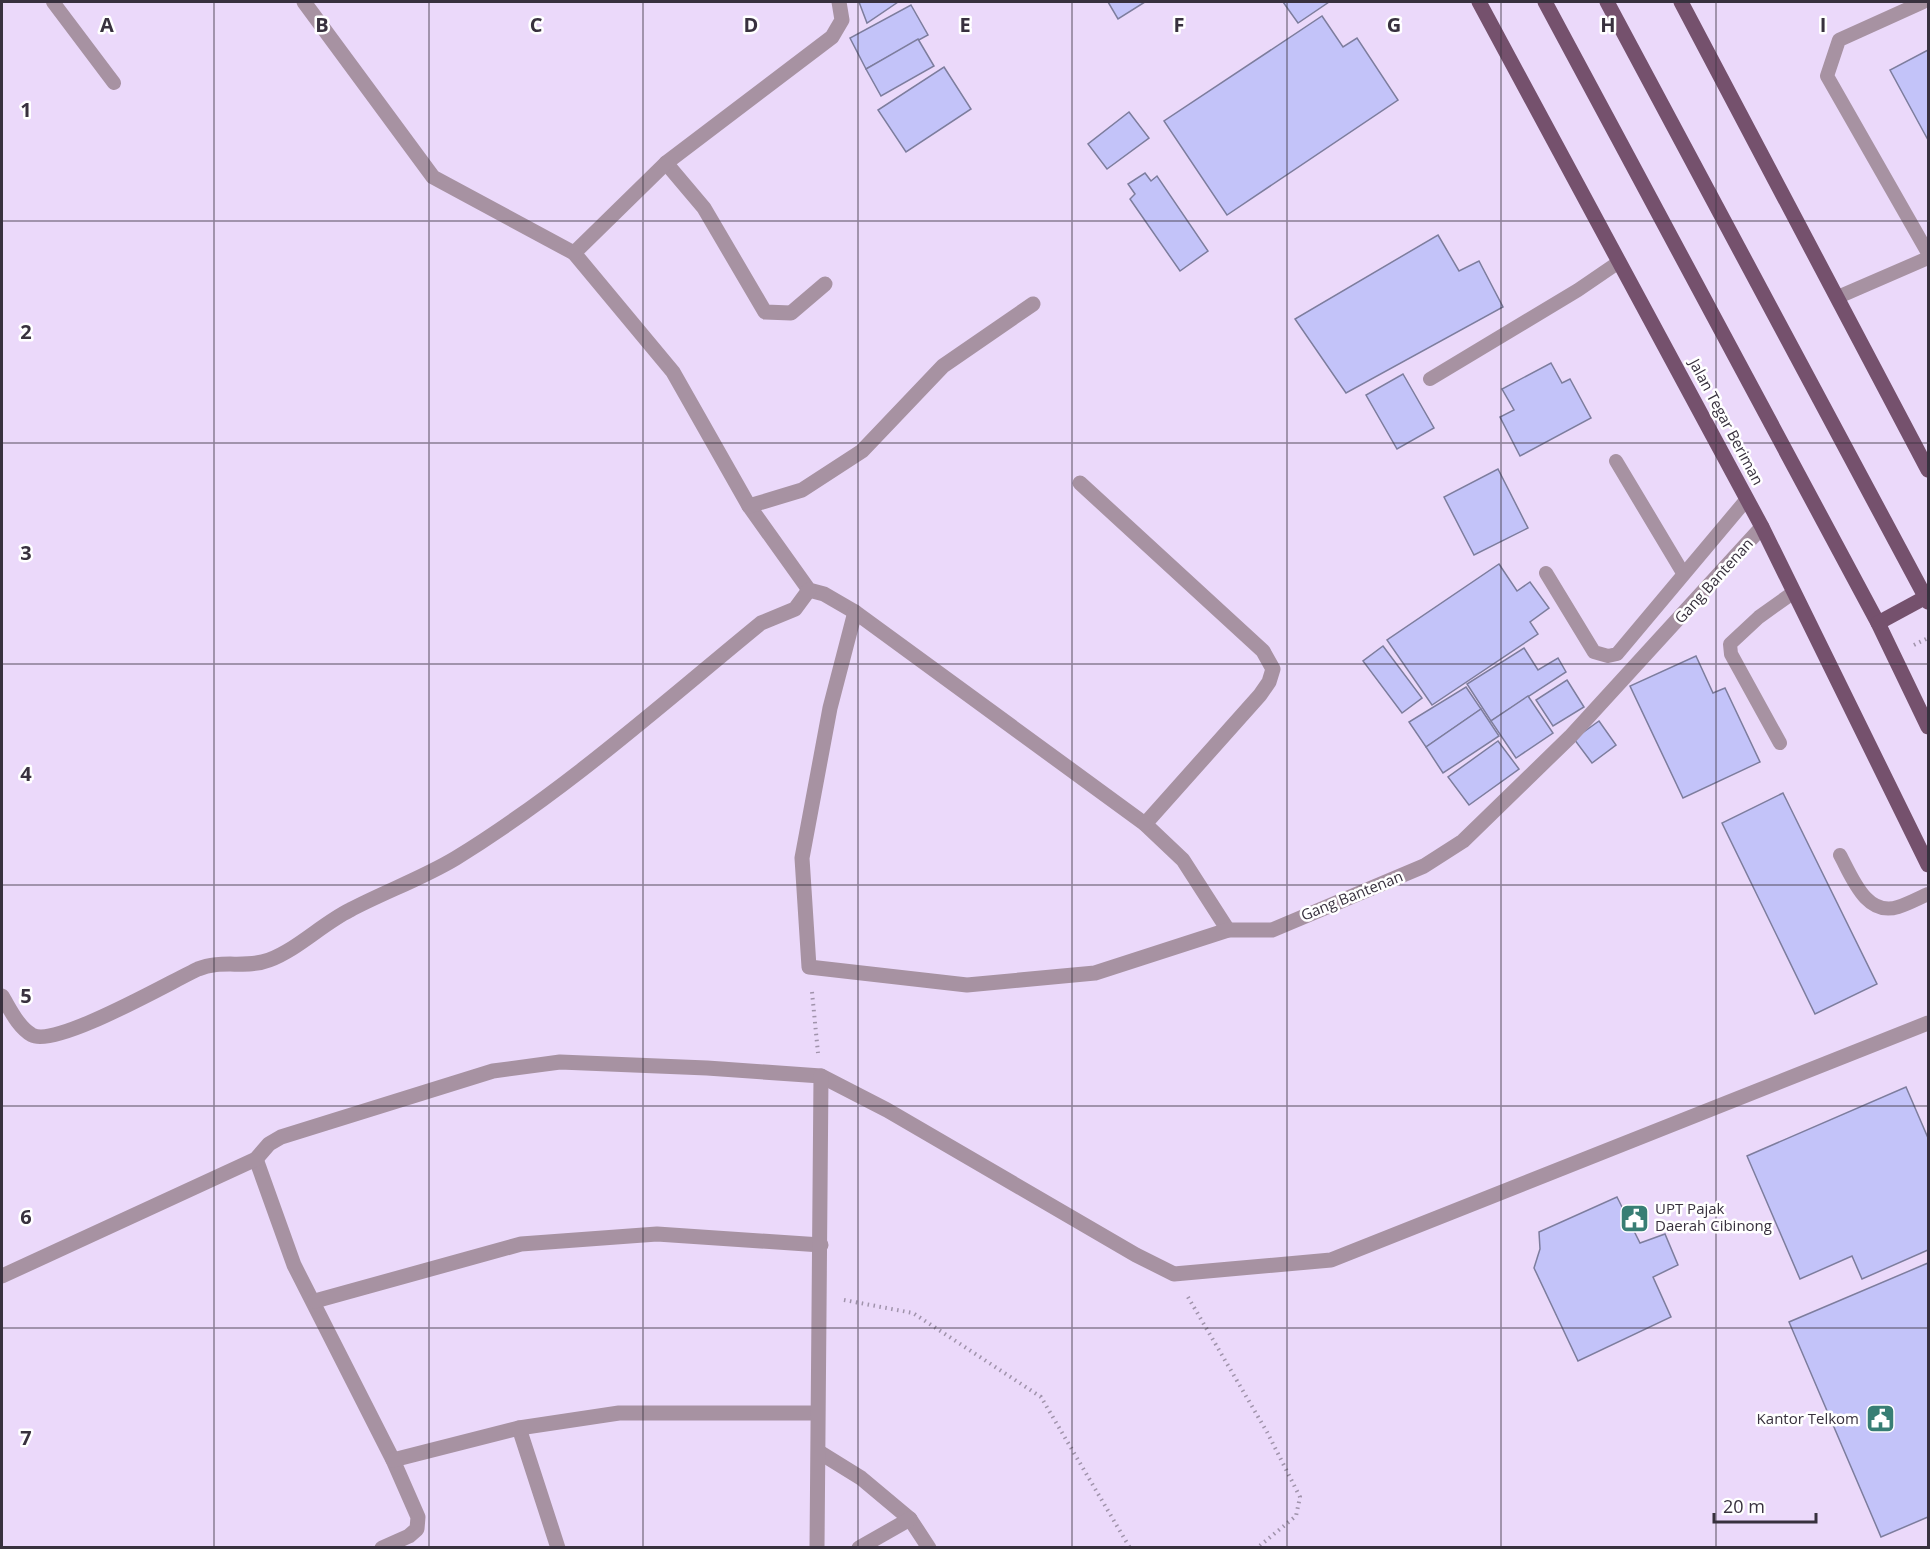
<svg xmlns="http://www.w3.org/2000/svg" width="1930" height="1549" font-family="'Open Sans',sans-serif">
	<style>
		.building { fill: #c3c3f9; stroke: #7d7d9d; stroke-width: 1.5 }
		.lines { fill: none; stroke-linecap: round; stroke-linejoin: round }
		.path { stroke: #a093ab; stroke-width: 4; stroke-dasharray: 1.5 4.5; stroke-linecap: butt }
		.lane { stroke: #a792a2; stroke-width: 14 }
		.street { stroke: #a792a2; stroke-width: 15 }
		.primary { stroke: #75516d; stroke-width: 15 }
		.grid { fill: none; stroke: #38313e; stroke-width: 1.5; stroke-opacity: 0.55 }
		.labels { text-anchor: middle; stroke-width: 5; stroke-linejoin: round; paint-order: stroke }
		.street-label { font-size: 15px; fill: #38313e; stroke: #fff }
		.poi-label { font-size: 15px; fill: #38313e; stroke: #fff; text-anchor: start }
		.grid-label { font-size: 20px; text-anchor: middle; font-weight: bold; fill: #38313e; stroke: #fff; stroke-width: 5; stroke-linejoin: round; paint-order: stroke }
	</style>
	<rect width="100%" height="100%" fill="#ebd9fa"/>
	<g class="building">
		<polygon points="859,2 898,2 867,23"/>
		<polygon points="1108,2 1145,2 1118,19"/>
		<polygon points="1283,2 1329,2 1298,23"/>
		<polygon points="911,5 928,35 866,69 850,38"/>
		<polygon points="1322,16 1343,47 1357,38 1398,100 1227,215 1164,121"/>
		<polygon points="918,39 934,66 881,96 866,69"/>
		<polygon points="1928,50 1928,140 1890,70"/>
		<polygon points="944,67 971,109 906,152 878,110"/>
		<polygon points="1129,112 1149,138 1107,169 1088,144"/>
		<polygon points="1145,173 1151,181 1157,176 1208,251 1180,271 1130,199 1135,194 1128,184"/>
		<polygon points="1438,235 1459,271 1479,261 1503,307 1346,393 1295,319"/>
		<polygon points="1551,363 1562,383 1570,379 1591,418 1520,456 1500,417 1514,410 1502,389"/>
		<polygon points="1403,374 1434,428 1397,449 1366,395"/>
		<polygon points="1498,469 1528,528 1474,555 1444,497"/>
		<polygon points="1499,564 1517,591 1530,582 1549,608 1530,622 1538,634 1432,705 1387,640"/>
		<polygon points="1383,646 1422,698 1402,713 1363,661"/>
		<polygon points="1524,648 1538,670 1558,658 1566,672 1491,721 1467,684"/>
		<polygon points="1696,656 1713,693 1725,688 1760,762 1683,798 1630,686"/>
		<polygon points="1567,680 1584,707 1553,726 1536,700"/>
		<polygon points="1466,687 1481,709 1426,747 1409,722"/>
		<polygon points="1528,696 1553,733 1516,758 1491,721"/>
		<polygon points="1481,709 1499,736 1443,773 1426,747"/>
		<polygon points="1599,721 1616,745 1592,763 1574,739"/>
		<polygon points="1498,741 1519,769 1469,805 1448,777"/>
		<polygon points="1783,793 1877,984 1815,1014 1722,823"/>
		<polygon points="1906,1087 1928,1138 1928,1250 1862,1279 1852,1256 1800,1279 1747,1156"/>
		<polygon points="1617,1197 1640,1243 1665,1234 1678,1265 1653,1277 1671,1317 1578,1361 1534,1268 1540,1249 1539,1232"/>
		<polygon points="1928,1263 1928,1517 1881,1537 1789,1322"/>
	</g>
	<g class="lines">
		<g class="path">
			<polyline points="1914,645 1928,638"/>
			<polyline points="812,992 818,1053"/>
			<polyline points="1188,1297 1267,1432 1300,1497 1296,1516 1257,1548"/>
			<polyline points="844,1300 913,1313 1041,1397 1130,1548"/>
		</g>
		<g class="lane">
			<polyline points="53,2 114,83"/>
			<polyline points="1923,2 1839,40 1827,76 1928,253"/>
			<polyline points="1838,297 1928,258"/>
			<polyline points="1430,379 1578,290 1619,262"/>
			<polyline points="1616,461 1683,573"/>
			<polyline points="1546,573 1594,652 1608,656 1617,654 1747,499"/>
			<polyline points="1780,743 1731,654 1730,644 1759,617 1794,592"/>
			<path d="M 1840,855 C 1852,877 1866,917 1898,907 C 1908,904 1919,898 1928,894"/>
		</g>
		<g class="street">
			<polyline points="304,2 433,177 574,253 673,372 749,506 809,590 824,594 855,612 1145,824 1183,860 1228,930"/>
			<polyline points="666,163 704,208 765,312 791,313 825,284"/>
			<polyline points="574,253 666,163 832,37 842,20 839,2"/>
			<polyline points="1080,483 1263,651 1273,669 1269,682 1260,695 1145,824"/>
			<polyline points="749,506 802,490 862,451 943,366 1033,304"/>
			<polyline points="855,612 830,708 802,858 809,967 967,985 1095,973 1228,930 1272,930 1424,866 1463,841 1570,737 1762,527"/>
			<path d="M 2,996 C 10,1009 18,1027 32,1035 C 56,1048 170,982 198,969 C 221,959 246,969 269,960 C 298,949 322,924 350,910 C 384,892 423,878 456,858 C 565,791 662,704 761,623 L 795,609 L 809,590"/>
			<polyline points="256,1159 294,1265 393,1460 418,1517 417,1529 409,1536 382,1548"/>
			<polyline points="2,1276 256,1159 269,1144 281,1137 493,1071 560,1062 707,1068 821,1076 887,1110 1136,1255 1174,1274 1331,1260 1928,1023"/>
			<polyline points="315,1301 521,1244 657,1234 821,1245"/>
			<polyline points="519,1428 558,1548"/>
			<polyline points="819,1452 861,1478 910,1519 929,1548"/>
			<polyline points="393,1460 519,1428 619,1413 817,1413"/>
			<polyline points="817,1548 821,1076"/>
			<polyline points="859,1548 910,1519"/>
		</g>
		<g class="primary">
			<polyline points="1479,2 1762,527 1928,865"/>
			<polyline points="1545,2 1878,623 1928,727"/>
			<polyline points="1607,2 1928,602"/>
			<polyline points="1681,2 1928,470"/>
			<polyline points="1878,623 1926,597"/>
		</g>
	</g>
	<path class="grid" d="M 214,2 L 214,1548M 429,2 L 429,1548M 643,2 L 643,1548M 858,2 L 858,1548M 1072,2 L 1072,1548M 1287,2 L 1287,1548M 1501,2 L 1501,1548M 1716,2 L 1716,1548M 2,221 L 1928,221M 2,443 L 1928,443M 2,664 L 1928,664M 2,885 L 1928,885M 2,1106 L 1928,1106M 2,1328 L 1928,1328"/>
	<defs>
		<symbol id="civic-square" viewBox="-11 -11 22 22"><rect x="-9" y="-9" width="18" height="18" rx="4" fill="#387e74" stroke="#fff"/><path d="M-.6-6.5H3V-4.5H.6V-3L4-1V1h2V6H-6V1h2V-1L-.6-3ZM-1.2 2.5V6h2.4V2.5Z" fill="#fff"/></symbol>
	</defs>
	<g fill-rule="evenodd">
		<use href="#civic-square" x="1618" y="1202" width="33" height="33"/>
		<use href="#civic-square" x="1864" y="1402" width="33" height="33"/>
	</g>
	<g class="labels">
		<g class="street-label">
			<text transform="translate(1726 422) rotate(62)" y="5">Jalan Tegar Beriman</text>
			<text transform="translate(1714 581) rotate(-48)" y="5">Gang Bantenan</text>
			<text transform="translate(1352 896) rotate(-22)" y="5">Gang Bantenan</text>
		</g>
		<g class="poi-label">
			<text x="1655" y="1214">UPT Pajak<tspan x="1655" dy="17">Daerah Cibinong</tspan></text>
			<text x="1859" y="1424" text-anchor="end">Kantor Telkom</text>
		</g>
	</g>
	<g class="grid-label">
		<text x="107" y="32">A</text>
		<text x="322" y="32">B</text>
		<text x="536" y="32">C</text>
		<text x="751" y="32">D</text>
		<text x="965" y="32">E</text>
		<text x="1179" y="32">F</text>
		<text x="1394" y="32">G</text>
		<text x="1608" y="32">H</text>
		<text x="1823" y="32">I</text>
		<text x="26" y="117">1</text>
		<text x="26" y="339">2</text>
		<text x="26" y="560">3</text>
		<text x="26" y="781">4</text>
		<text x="26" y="1003">5</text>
		<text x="26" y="1224">6</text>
		<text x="26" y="1445">7</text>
	</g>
	<rect width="1930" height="1549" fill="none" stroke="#38313e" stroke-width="6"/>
	<path d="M1714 1513v9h102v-9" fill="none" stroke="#38313e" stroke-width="3"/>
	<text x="1723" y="1513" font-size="18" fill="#38313e" stroke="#ffffff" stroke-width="4.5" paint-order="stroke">20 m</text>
</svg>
